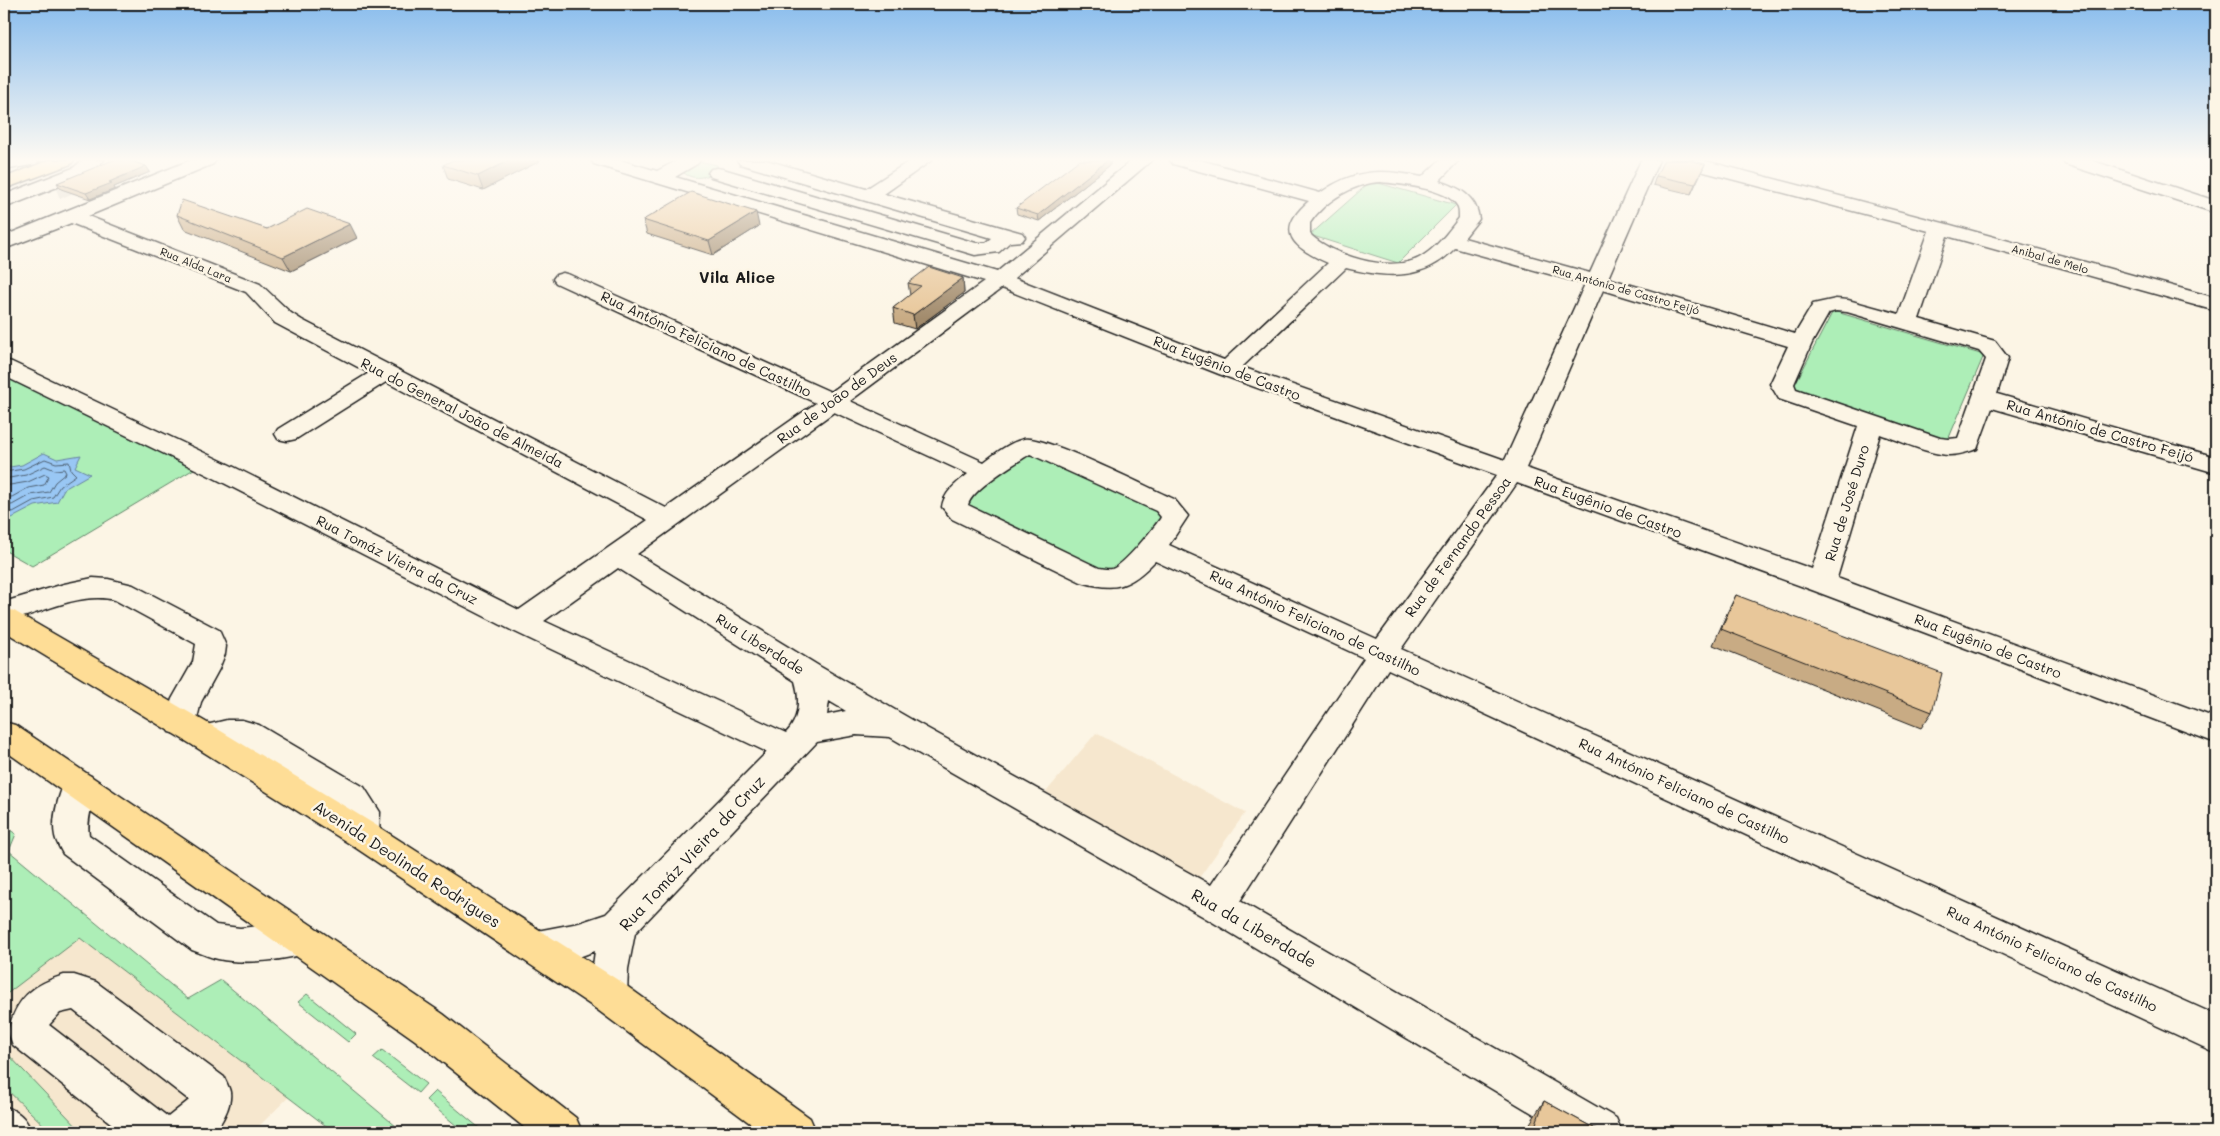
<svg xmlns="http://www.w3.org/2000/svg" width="2220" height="1136" font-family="Mali,sans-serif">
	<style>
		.built { fill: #f6e7ce }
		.green { fill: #adeeb7; stroke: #64856a }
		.water { fill: #99c7f4; stroke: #67839e }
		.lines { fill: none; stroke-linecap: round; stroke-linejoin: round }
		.shore { stroke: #4e6072; stroke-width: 1 }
		.minor-tunnel { stroke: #dad4c7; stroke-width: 21; stroke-dasharray: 21 10; stroke-linecap: butt }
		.minor-casing { stroke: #1c1c1c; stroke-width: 3 }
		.major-casing { stroke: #1c1c1c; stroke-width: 3 }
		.highway-casing { stroke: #1c1c1c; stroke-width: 3 }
		.minor { fill: #fcf5e5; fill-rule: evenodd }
		.major { fill: #fedd96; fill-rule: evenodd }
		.highway { fill: #fedd96; fill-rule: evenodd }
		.wall { fill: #c8ab84; stroke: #1c1c1c }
		.shaded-wall { fill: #a28b6c; stroke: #1c1c1c }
		.building { fill: #e8c79a; stroke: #1c1c1c }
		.labels { text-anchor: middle; stroke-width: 5; stroke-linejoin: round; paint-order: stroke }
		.far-street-label { font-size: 11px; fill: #1c1c1c; stroke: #fcf5e5 }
		.street-label { font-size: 14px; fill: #1c1c1c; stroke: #fcf5e5 }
		.far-district-label { font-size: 16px; font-weight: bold; fill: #1c1c1c; stroke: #fcf5e5 }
		.near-street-label { font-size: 16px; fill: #1c1c1c; stroke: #fcf5e5 }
	</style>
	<rect width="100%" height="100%" fill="#fcf5e5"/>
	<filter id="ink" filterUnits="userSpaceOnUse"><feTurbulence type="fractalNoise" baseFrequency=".02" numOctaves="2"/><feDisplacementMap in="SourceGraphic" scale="10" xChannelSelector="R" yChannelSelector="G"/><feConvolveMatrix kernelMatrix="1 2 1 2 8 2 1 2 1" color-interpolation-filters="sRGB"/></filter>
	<g filter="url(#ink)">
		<g class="built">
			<polygon points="1096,733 1245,813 1199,878 1046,792"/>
			<polygon points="4,867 300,1086 253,1132 4,1132"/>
		</g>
		<g class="green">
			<path d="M 704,162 L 717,165 L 718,170 C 708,177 694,181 684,173 L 684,171 L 693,164 Z"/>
			<polygon points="1371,181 1456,205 1398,263 1310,235"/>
			<polygon points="1833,311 1984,355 1948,440 1792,390"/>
			<polygon points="4,376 25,387 199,466 32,566 4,550"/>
			<polygon points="1027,447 1171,513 1111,573 960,504"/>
			<polygon points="4,826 16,834 9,851 188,999 221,980 403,1132 334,1132 80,938 4,996"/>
			<polygon points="307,994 356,1034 348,1042 298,1002"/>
			<polygon points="4,1050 82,1132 51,1132 4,1087"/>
			<polygon points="382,1050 426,1084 418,1093 373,1058"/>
			<polygon points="435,1091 484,1132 464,1132 426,1100"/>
		</g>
		<polygon class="water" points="44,453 57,459 81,455 75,467 90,474 64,489 57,502 35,506 12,518 4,514 4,468 22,465"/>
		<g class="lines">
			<g class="shore">
				<polyline points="4,472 24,469 45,459 56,463 69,462 71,470 76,475 60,486 53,497 33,501 13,512 4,510"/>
				<polyline points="4,479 26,475 45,466 55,470 64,469 66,473 55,482 49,492 30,495 12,505 4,504"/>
				<polyline points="4,486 28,482 45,474 49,476 44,485 28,488 12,497 4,496"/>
			</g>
			<polyline class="minor-tunnel" points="56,189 89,175"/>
			<defs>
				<g id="minor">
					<polygon points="4,160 39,160 36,164 4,170"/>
					<polygon points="83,160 104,160 85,176 4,208 4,195 73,168"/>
					<path d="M 191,160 L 216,160 L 213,164 L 88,216 L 260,284 L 291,313 L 302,320 L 666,508 L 816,403 L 556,283 L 553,279 L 556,275 L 563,273 L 570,275 L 831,392 L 984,282 L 594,164 L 591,160 L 620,160 L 657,171 L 678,160 L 700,160 L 697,164 L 675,177 L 997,272 L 1132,160 L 1152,160 L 1014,278 L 1224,360 L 1328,263 C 1294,248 1273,232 1309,201 L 1173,164 L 1170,160 L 1200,160 L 1320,193 C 1355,168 1382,169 1422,177 L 1440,160 L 1459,160 L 1439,181 C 1459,187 1477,197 1479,219 L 1464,238 L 1590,273 L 1641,160 L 1659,160 L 1608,278 L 1795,334 L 1813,304 L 1836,299 L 1848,300 L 1899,314 L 1929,231 L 1674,164 L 1671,160 L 1702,160 L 1947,224 L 2216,298 L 2216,311 L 1947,236 L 1919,319 L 1995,341 L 2008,358 L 1997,394 L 2216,457 L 2216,473 L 1992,408 L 1977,449 C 1968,452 1958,455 1949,455 C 1927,454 1901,441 1880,434 L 1837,578 L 2216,718 L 2216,743 L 1812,590 L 1517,483 L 1401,649 L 2216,1015 L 2216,1053 L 1388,669 L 1240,901 L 1616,1118 L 1622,1132 L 1564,1132 L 1204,917 L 890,737 L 856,735 L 817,742 L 635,933 L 628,969 L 627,995 L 621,1008 L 608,1013 L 595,1008 L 589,995 L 595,951 L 579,957 L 537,965 L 524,960 L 519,948 L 524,936 L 537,931 L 579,923 L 606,914 L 767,752 L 511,630 L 212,477 L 4,376 L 4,360 L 12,362 L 230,465 L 519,610 L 648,520 L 386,382 L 296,439 L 287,441 L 278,439 L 275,434 L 278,429 L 369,373 L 275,323 L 246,292 L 71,223 L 4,249 L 4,236 ZM 1381,182 C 1399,184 1449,188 1458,207 C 1459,210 1459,215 1459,218 C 1447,233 1436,249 1419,258 C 1390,273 1332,256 1310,234 L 1310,223 C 1325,200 1355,183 1381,182 ZM 1455,248 L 1585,284 L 1505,460 L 1242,367 L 1346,268 C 1387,278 1424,281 1455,248 ZM 1002,288 L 1219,374 L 1497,475 L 1377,639 L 1169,545 L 1188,516 L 1174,499 C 1149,488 1045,435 1024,439 C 1010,442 996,453 984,462 L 850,401 ZM 1603,290 L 1788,346 L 1770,384 L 1779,399 L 1858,426 L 1812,569 L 1526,468 ZM 1836,311 L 1847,312 L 1979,351 L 1986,359 L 1958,438 L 1949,439 L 1940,438 L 1796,389 L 1794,384 L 1812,343 L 1829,313 ZM 834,412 L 968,474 C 957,483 944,492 942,507 L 952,519 L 1081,582 C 1116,592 1130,587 1155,561 L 1364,658 L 1211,885 L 914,721 L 819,666 L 637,554 ZM 1030,454 L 1156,511 L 1161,517 L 1160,519 C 1152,530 1124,565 1112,569 C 1108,570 1103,568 1099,568 L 968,505 C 972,489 1016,463 1030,454 ZM 618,568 L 795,681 C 800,698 800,719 786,733 L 544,621 ZM 829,701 L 846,711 L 827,715 Z"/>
					<polygon points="737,160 766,160 866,189 911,160 932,160 884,194 1022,233 1025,237 1022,241 1010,242 999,252 975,255 711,177 708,173 711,169 717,168 723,169 976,243 986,243 992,238 740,164"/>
					<polygon points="2062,160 2090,160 2216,201 2216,213 2065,164"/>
					<path d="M 93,578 L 108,579 L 133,585 L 219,630 L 226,646 L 225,654 L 219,669 L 201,702 L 196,723 L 191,732 L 180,735 L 169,732 L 164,723 L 172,699 L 193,662 L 196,644 L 115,600 C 78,591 40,615 4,622 L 4,602 L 64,584 Z"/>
					<path d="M 227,720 L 242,720 L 259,725 L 364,787 L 380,812 L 379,834 L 374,844 L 362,848 L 350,844 C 344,831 349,818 340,807 L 240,745 C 223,743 211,751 194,746 L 189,737 L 194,728 Z"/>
					<path d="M 79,773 L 91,776 C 100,795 85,814 89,835 L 216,925 L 240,928 L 301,922 L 314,927 L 319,939 L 314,951 C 288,960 245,965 218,959 C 209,957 201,953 192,950 L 63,854 C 60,848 56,842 55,836 C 51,818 60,792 67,776 Z"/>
					<path d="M 64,975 L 74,975 L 96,982 L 224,1077 C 226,1082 229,1087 230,1092 C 232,1105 222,1123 214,1132 L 122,1132 L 13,1045 L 8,1032 C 16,998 32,985 64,975 ZM 73,1010 L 189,1100 L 188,1101 L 168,1117 L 49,1025 L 60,1013 Z"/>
					<path d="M 4,1106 C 19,1112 26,1117 31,1132 L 4,1132 Z"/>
				</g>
				<polygon id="major" points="49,160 74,160 71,164 4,189 4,178"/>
				<g id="highway">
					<polygon points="4,608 14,611 216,728 374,824 621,982 810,1118 816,1132 762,1132 595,1008 350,844 194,746 4,631"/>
					<polygon points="4,722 15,725 443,1014 576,1118 582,1132 530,1132 415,1040 4,750"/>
				</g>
			</defs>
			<use href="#minor" class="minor-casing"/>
			<use href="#major" class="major-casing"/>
			<use href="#highway" class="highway-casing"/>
			<use href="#minor" class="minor"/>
			<use href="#major" class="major"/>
			<use href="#highway" class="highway"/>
		</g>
		<g class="wall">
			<polygon points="1110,160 1110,165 1039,221 1017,214 1016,208"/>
			<polygon points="540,161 483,190 448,179 443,165"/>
			<polygon points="146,166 150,172 114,187 115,189 90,199 61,189 57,183"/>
			<polygon points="1701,173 1691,194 1653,185 1656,176"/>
			<polygon points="177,215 267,229 357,238 291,271 184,229"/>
			<polygon points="643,220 759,226 713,255 647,234"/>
			<polygon points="963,278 964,293 915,329 895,323 893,308 910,295 908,283"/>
			<polygon points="1736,595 1932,712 1921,728 1713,645 1728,611"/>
			<polygon points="1544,1101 1601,1132 1527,1132 1529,1125"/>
		</g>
		<g class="shaded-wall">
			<polygon points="510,160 539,160 540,161 483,190 478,176"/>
			<polygon points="1108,160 1110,160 1110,165 1039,221 1038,215"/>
			<polygon points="1705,164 1701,173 1691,194 1695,184"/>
			<polygon points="146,166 150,172 114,187 115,189 90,199 86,193 109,182"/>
			<polygon points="756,212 759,226 713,255 709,241"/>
			<polygon points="350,224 357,238 291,271 283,257"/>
			<polygon points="963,278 964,293 915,329 913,315"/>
		</g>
		<g class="building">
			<polygon points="113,160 128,160 146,166 109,182 112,183 86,193 57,183"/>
			<polygon points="453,160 510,160 478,176 443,165"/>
			<polygon points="1079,160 1108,160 1038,215 1016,208"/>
			<polygon points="1664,160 1688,160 1705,164 1695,184 1656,176"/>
			<polygon points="691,192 756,212 709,241 643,220"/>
			<polygon points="182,200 267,229 307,209 350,224 283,257 177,215"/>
			<polygon points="929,267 963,278 913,315 893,308 921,286 908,283"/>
			<polygon points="1736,595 1942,673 1932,712 1721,629"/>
			<polygon points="1544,1101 1601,1132 1533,1132"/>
		</g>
	</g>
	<linearGradient id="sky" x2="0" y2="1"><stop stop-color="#88bced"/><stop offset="0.5" stop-color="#fefaf3"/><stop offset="1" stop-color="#fefaf3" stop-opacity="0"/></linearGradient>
	<rect width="2220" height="319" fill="url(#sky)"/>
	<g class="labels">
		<g class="far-street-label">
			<text transform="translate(2050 259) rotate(16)" y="4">Anibal de Melo</text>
			<text transform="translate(196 265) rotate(22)" y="4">Rua Alda Lara</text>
			<text transform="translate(1626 290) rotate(16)" y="4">Rua António de Castro Feijó</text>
		</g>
		<g class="street-label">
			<text transform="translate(706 344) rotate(25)" y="5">Rua António Feliciano de Castilho</text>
			<text transform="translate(1227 368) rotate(21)" y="5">Rua Eugênio de Castro</text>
			<text transform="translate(837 398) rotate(-36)" y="5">Rua de João de Deus</text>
			<text transform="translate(462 413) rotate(27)" y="5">Rua do General João de Almeida</text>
			<text transform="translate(2100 431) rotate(16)" y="5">Rua António de Castro Feijó</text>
			<text transform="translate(1847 503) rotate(-73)" y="5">Rua de José Duro</text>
			<text transform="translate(1608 507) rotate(20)" y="5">Rua Eugênio de Castro</text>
			<text transform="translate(1458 547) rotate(-54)" y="5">Rua de Fernando Pessoa</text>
			<text transform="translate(397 560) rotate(27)" y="5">Rua Tomáz Vieira da Cruz</text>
			<text transform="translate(1315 623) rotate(25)" y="5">Rua António Feliciano de Castilho</text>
			<text transform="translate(760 644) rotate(32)" y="5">Rua Liberdade</text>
			<text transform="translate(1988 646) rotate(21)" y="5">Rua Eugênio de Castro</text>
			<text transform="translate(1684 791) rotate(25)" y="5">Rua António Feliciano de Castilho</text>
			<text transform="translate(2052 959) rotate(25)" y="5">Rua António Feliciano de Castilho</text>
		</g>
		<g class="far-district-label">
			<text x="737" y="283">Vila Alice</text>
		</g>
		<g class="near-street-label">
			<text transform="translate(692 853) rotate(-47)" y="6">Rua Tomáz Vieira da Cruz</text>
			<text transform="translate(407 864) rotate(33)" y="6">Avenida Deolinda Rodrigues</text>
			<text transform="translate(1254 928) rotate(30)" y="6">Rua da Liberdade</text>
		</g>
	</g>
	<rect width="2220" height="1136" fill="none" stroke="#fcf5e5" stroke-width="20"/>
	<rect x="10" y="10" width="2200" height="1116" fill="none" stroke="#1c1c1c" stroke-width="2" filter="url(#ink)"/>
</svg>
